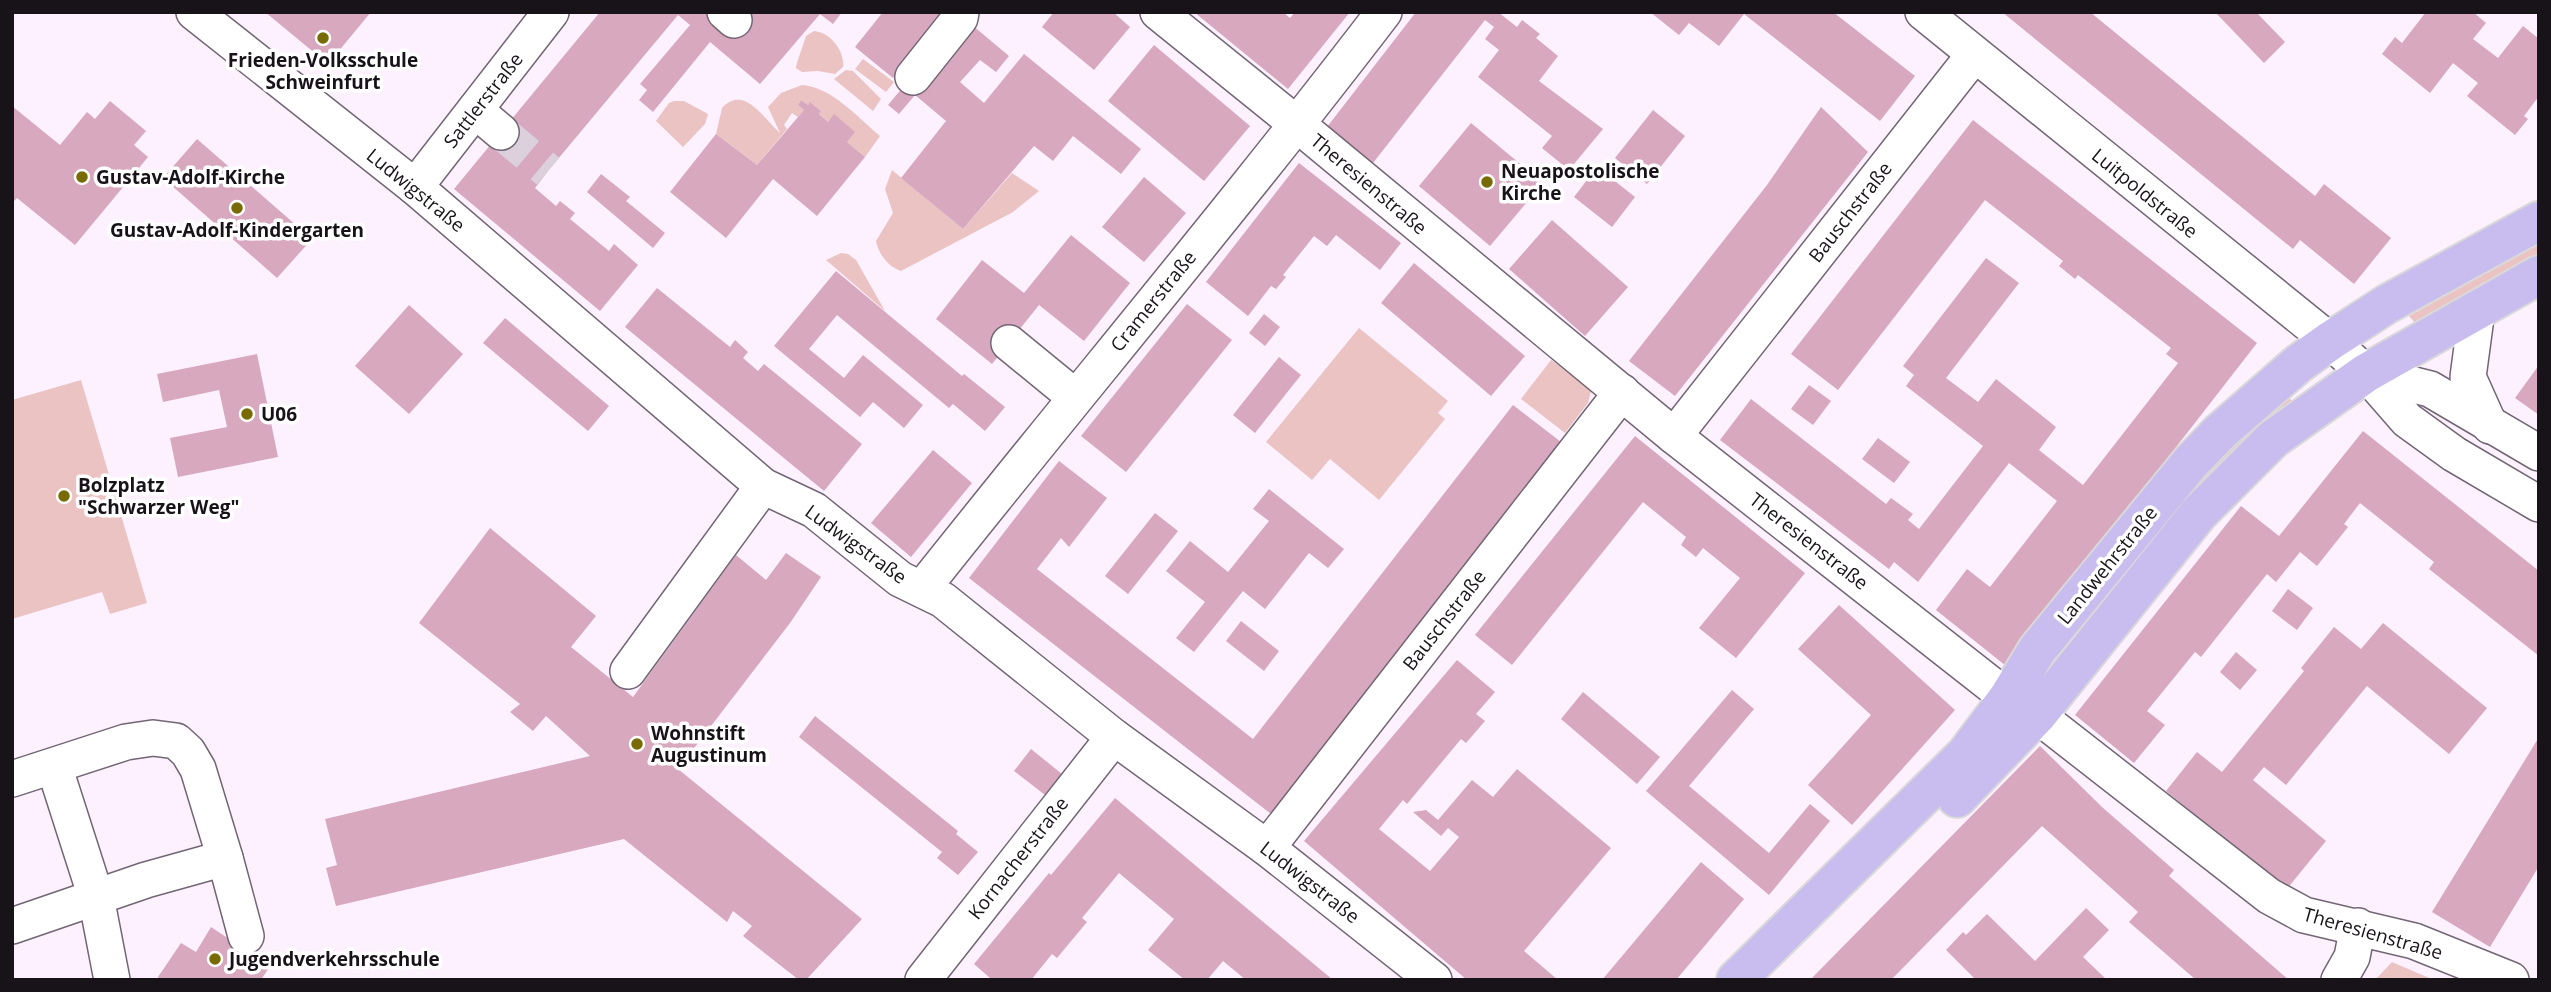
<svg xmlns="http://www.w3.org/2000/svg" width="2551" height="992" font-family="'Open Sans',sans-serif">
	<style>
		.green { fill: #ebc3c3 }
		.building { fill: #d7a8be }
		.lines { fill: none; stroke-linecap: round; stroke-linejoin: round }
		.minor-tunnel { stroke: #dbd0dc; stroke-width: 35; stroke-dasharray: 35 18; stroke-linecap: butt }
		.minor-casing { stroke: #726675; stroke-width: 38 }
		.major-casing { stroke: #dad9da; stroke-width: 42 }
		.minor { stroke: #fff; stroke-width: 35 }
		.major { stroke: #c8bdee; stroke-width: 38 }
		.poi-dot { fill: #786b03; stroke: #fff; stroke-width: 2.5 }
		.labels { text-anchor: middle; stroke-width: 7; stroke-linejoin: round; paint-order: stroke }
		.poi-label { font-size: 19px; font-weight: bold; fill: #181319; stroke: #fff; text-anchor: start }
		.street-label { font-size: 19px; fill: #181319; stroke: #fff }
	</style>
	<rect width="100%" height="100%" fill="#fdf1ff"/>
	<g class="green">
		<path d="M 814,31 C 830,32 845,51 843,67 L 835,74 L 818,71 L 802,72 L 796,68 C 796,64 804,43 806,36 Z"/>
		<polygon points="863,59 894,82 886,92 855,69"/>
		<polygon points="846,70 853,71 881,99 873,111 834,79"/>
		<path d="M 802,85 C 832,87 858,118 880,136 L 865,157 L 847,142 L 834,115 L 828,122 L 819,114 L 821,111 L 811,103 L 808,105 L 801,100 L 798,105 L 804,110 L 798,117 L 792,113 L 784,125 L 787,129 L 757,165 L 716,134 L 722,108 C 744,84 764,119 780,133 L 768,107 L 781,93 Z"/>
		<polygon points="674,101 684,101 708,114 705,124 683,147 656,121 669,103"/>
		<path d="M 892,170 L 963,229 L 1012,173 L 1039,191 L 1013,212 L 901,271 C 888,267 878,253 876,241 L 893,213 L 885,189 Z"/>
		<polygon points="2539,244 2539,254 2416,324 2409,316"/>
		<polygon points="841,253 848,254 856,260 885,311 826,260"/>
		<polygon points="1359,328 1448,401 1438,413 1445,419 1379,500 1330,459 1312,480 1266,442"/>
		<polygon points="1551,360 1588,386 1591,391 1588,403 1565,433 1521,399"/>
		<polygon points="81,380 147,603 110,614 102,592 12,619 12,400"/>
		<path d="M 2284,395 L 2293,401 C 2209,460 2149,547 2085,626 L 2078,621 L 2169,510 Z"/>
		<polygon points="2392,962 2434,980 2375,980"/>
	</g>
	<g class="building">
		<polygon points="265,12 371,12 328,64"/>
		<polygon points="600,12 842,12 833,24 820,14 760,84 710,42 653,112 639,100 647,90 640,84 690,25 678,15 548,171 535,188 556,206 560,201 575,213 570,219 609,251 614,244 638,265 600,311 454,189"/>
		<polygon points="883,12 942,12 944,14 893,78 855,47"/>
		<polygon points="1054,12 1113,12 1130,27 1094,70 1042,27"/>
		<polygon points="1194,12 1283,12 1290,18 1295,12 1350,12 1288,89"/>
		<polygon points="1416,12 1498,12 1517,27 1522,20 1540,34 1536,38 1558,56 1539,81 1603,129 1569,170 1542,148 1552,136 1478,77 1499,50 1485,39 1494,27 1485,20 1373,163 1327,127"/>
		<polygon points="1650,12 1833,12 1915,76 1880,121 1744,14 1719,46 1689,23 1679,35"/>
		<polygon points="2002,12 2090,12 2315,196 2324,184 2391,238 2354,284 2300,240 2293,249"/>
		<polygon points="2215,12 2256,12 2285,42 2264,63"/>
		<polygon points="2426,12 2473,12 2486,23 2473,39 2498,58 2523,26 2539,39 2539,96 2524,116 2528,119 2515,135 2467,96 2478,83 2453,63 2430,93 2382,54 2395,37 2402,43"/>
		<polygon points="972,25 1009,56 996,72 980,60 960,82 984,103 1024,54 1141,149 1121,174 1073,136 1053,161 1034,146 963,229 901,178 946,121 915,95"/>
		<polygon points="1154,45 1250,126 1204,181 1108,101"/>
		<polygon points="904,86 915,95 899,114 888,105"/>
		<polygon points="801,100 808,105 810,102 821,111 819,114 828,122 834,114 855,132 847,142 865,157 817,216 773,179 726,238 670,192 716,134 757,165 804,110 798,105"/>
		<polygon points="110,101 146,131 134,145 148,157 75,245 17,198 12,203 12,106 60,145 87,112 95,119"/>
		<polygon points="1821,107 1868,152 1675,396 1629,361 1767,185"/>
		<polygon points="1653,110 1685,136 1647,184 1615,158"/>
		<polygon points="1973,120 2257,343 2006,666 1936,610 1967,569 1990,587 2057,501 2009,463 1918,582 1894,562 1889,569 1720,440 1751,399 1886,504 1891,498 1913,514 1908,520 1919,529 1983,446 1906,386 1914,375 1903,366 1986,258 2019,283 1946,378 1978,402 1996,379 2056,427 2039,450 2083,485 2178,363 2166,354 2171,348 2078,275 2075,279 2059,266 2063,261 1985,200 1838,390 1791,354"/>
		<polygon points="1471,123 1543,183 1490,246 1419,186"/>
		<polygon points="197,139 312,239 277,278 163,178"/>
		<polygon points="1299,163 1401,243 1380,270 1336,235 1327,246 1314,236 1283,275 1286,277 1276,289 1271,286 1248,316 1206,282"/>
		<polygon points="1597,167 1635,197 1612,227 1574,197"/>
		<polygon points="601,174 630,197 626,201 665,233 653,248 587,192"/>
		<polygon points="1144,177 1186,213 1144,262 1102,227"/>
		<polygon points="1552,220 1628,287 1585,336 1509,269"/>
		<polygon points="1071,235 1130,283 1084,341 1039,305 992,364 936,319 982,260 1024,293"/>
		<polygon points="1414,263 1525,356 1491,396 1381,303"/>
		<polygon points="836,271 962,376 964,374 1005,407 985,431 953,404 949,408 837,315 809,349 844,378 863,355 923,405 904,428 873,402 860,417 774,346"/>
		<polygon points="657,288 730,347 735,340 748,352 743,358 758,371 764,364 862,444 824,491 625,327"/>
		<polygon points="1187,304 1232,340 1126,472 1081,436"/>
		<polygon points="409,305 463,354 409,414 355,366"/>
		<polygon points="1264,314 1280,327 1265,346 1249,333"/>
		<polygon points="505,318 609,406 588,431 483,343"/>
		<polygon points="257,354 278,457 178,477 170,438 227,427 219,390 163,402 157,374"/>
		<polygon points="1279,357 1301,375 1255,433 1233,415"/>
		<polygon points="2539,365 2539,415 2515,398"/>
		<polygon points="1809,385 1831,401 1813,425 1791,409"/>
		<polygon points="1513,405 1561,442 1271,814 969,578 1059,461 1107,498 1069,547 1061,538 1037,569 1253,739"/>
		<polygon points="2363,431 2539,571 2539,656 2429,569 2434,562 2360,503 2344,524 2348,527 2317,566 2300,552 2276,582 2267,574 2201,657 2195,652 2147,711 2165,725 2134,763 2075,715 2241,506 2279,536"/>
		<polygon points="1635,436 1805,573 1736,658 1699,628 1740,578 1703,548 1696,557 1681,545 1686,537 1643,502 1512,665 1475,635"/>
		<polygon points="1878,438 1910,462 1894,483 1862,459"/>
		<polygon points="933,450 972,483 911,557 871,523"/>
		<polygon points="1269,489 1344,549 1328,568 1309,553 1265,609 1243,591 1194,652 1176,638 1205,602 1166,571 1190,541 1228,572 1269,521 1253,509"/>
		<polygon points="1155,513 1178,531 1128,594 1105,576"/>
		<polygon points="490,528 596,616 571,647 633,697 736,555 766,580 786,553 821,577 790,623 678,769 862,919 806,980 799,980 743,936 752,926 733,911 727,922 624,839 336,906 326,868 337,865 325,819 590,756 546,716 533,731 510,712 520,704 419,623"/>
		<polygon points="2288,589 2313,608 2297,630 2272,611"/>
		<polygon points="1839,605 1955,710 1852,825 1808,785 1871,715 1798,649"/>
		<polygon points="1241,621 1279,651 1264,671 1226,641"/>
		<polygon points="2383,623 2487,708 2449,754 2367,686 2286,785 2264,767 2253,780 2326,841 2286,890 2166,791 2197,752 2222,772 2304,671 2301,668 2334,627 2361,649"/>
		<polygon points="2236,652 2257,670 2240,690 2220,672"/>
		<polygon points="1457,660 1495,692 1476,714 1485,721 1466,743 1461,739 1407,804 1403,800 1379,829 1430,871 1459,837 1448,828 1441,836 1413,812 1426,810 1438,820 1472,780 1493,797 1517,769 1611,848 1524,951 1558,980 1467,980 1304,841"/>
		<polygon points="1732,690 1754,709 1689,786 1769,853 1810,804 1830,821 1769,895 1646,791"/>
		<polygon points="1583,692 1660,757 1637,784 1561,719"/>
		<polygon points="815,716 958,831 956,834 978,852 958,875 937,858 942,852 799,737"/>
		<polygon points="2539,737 2539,866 2490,947 2432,912"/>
		<polygon points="2040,746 2102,807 2174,870 2169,876 2289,980 2196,980 2129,922 2138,912 2042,826 1891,980 1810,980"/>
		<polygon points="1031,749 1062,774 1045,795 1014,771"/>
		<polygon points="1115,798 1208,876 1333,980 1246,980 1223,961 1207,980 1185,980 1148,950 1174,919 1119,873 1082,918 1087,922 1057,958 1052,954 1031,980 988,980 990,978 974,964 1049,873 1051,875"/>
		<polygon points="1701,862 1744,899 1676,980 1602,980"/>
		<polygon points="2086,908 2109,930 2083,957 2107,980 1976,980 1946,950 1963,932 1966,935 1987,914 2035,961"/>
		<polygon points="211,927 270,966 261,980 159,980 158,977 181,943 196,952"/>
	</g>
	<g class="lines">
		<polyline class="minor-tunnel" points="501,132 548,171"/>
		<defs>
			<g id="minor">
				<polyline points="194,12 415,187 763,486 814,510 900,579 943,600 1114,737 1267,848 1434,980"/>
				<polyline points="725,12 734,20"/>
				<polyline points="1158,12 1298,125 1674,436 2008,698 2037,715 2269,896 2304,915 2414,941 2511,980"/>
				<polyline points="1923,12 2330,341 2366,373 2407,420 2454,454 2539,504"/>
				<polyline points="913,77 960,18 961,12"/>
				<polyline points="475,110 501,132"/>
				<polyline points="415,187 551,12"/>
				<polyline points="2477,310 2468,377 2490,426"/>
				<polyline points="1009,343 1075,397"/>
				<polyline points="2366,373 2430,389 2539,453"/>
				<polyline points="1674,436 1974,55"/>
				<path d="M 922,589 C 1075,396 1234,208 1384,12"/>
				<polyline points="628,671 763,486"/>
				<polyline points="54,766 96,897 112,980"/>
				<polyline points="12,779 126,742 153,738 176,741 188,752 198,769 225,858 246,936"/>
				<polyline points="1267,848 1622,392"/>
				<polyline points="12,926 146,880 225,858"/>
				<polyline points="923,980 1114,737"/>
				<polyline points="2339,980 2352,957 2358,926"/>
			</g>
			<g id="major">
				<polyline points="1957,798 2037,715 2198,514 2273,439 2366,373 2539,275"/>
				<polyline points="1736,980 1966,754 2008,698 2037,650 2190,463 2220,432 2298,364 2330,341 2387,304 2539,221"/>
			</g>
		</defs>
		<use href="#minor" class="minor-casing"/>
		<use href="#major" class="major-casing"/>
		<use href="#minor" class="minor"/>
		<use href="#major" class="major"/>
	</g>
	<g class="poi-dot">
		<circle cx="323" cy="38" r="7"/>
		<circle cx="82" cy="177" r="7"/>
		<circle cx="1487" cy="182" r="7"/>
		<circle cx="237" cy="208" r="7"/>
		<circle cx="247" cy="414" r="7"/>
		<circle cx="64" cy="496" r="7"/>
		<circle cx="637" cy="744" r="7"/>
		<circle cx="215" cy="959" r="7"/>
	</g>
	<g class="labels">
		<g class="poi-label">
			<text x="323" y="67" text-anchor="middle">Frieden-Volksschule<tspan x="323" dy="22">Schweinfurt</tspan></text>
			<text x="1501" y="178">Neuapostolische<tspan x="1501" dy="22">Kirche</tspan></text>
			<text x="96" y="184">Gustav-Adolf-Kirche</text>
			<text x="237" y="237" text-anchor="middle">Gustav-Adolf-Kindergarten</text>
			<text x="261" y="421">U06</text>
			<text x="78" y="492">Bolzplatz<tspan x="78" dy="22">"Schwarzer Weg"</tspan></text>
			<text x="651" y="740">Wohnstift<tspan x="651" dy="22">Augustinum</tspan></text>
			<text x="229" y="966">Jugendverkehrsschule</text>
		</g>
		<g class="street-label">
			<text transform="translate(483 100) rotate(-52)" y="7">Sattlerstraße</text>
			<text transform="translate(1369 184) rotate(40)" y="7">Theresienstraße</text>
			<text transform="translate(416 190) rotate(39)" y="7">Ludwigstraße</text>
			<text transform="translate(2145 193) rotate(39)" y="7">Luitpoldstraße</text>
			<text transform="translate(1850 212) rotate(-52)" y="7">Bauschstraße</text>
			<text transform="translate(1153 301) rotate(-51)" y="7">Cramerstraße</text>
			<text transform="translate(1809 541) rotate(38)" y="7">Theresienstraße</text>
			<text transform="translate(856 544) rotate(36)" y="7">Ludwigstraße</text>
			<text transform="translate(2107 565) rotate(-51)" y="7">Landwehrstraße</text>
			<text transform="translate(1444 620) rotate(-52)" y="7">Bauschstraße</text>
			<text transform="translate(1018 858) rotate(-52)" y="7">Kornacherstraße</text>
			<text transform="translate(1310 882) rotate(38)" y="7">Ludwigstraße</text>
			<text transform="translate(2373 933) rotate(16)" y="7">Theresienstraße</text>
		</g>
	</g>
	<rect width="2551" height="992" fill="none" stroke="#181319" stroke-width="28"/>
</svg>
